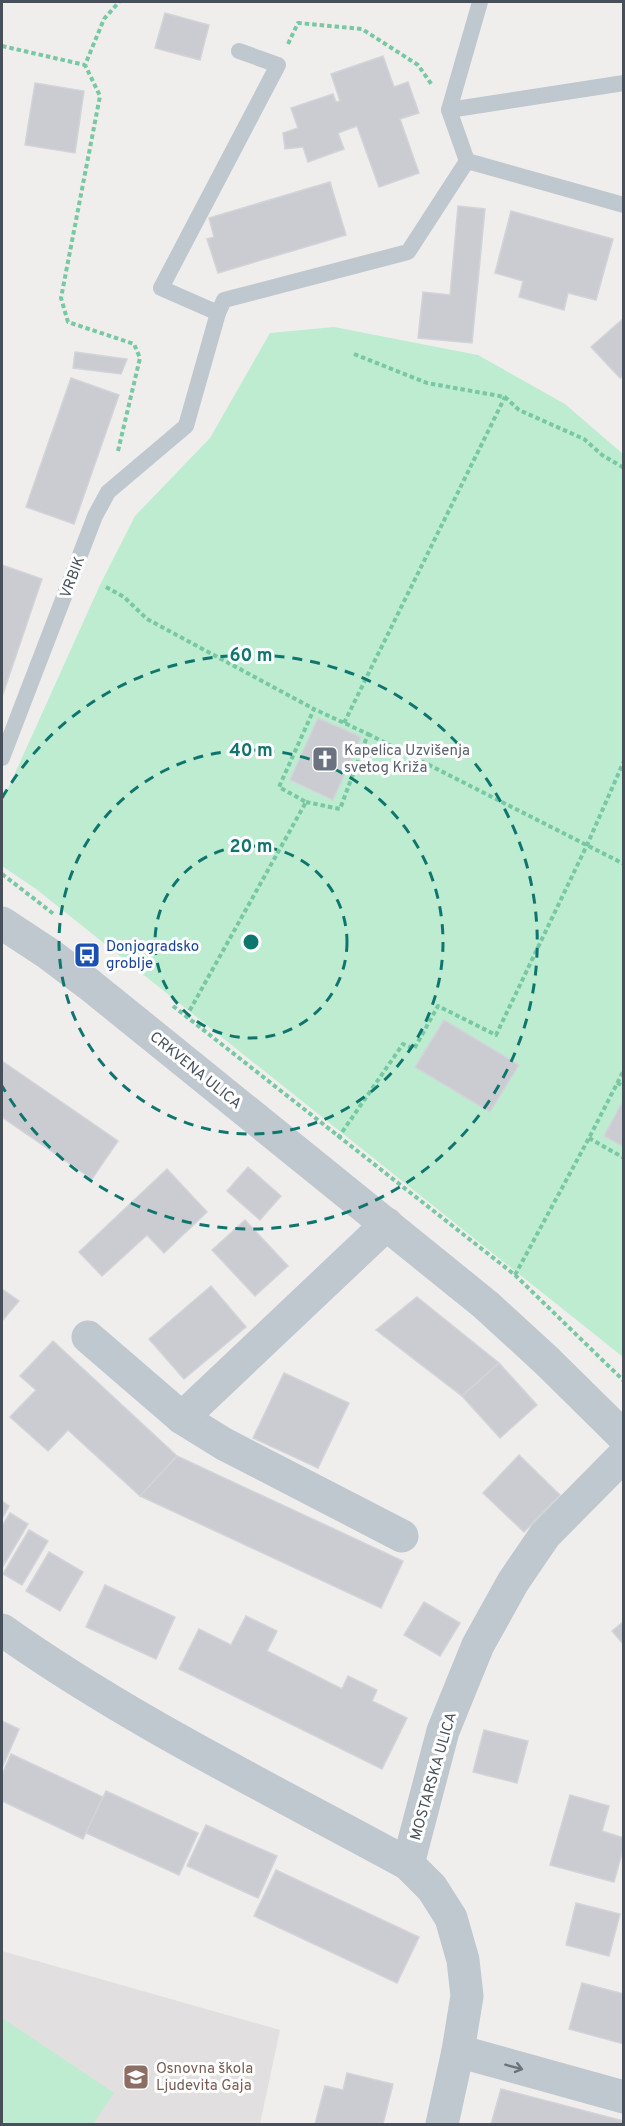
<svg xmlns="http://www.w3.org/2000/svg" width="625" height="2126" font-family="Overpass,sans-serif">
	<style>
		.education { fill: #e1dfdf }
		.green { fill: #bdecd1 }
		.building { fill: #caccd2; stroke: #d2d4d9; stroke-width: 1.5 }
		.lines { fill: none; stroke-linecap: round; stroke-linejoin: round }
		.path { stroke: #77c8a3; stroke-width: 4; stroke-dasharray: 4.5 3; stroke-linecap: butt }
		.service { stroke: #bfc7cf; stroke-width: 16 }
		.minor { stroke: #bfc7cf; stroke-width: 33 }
		.oneway { stroke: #6b747d }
		.ring { fill: none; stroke: #0f766e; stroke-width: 3; stroke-dasharray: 10 8 }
		.labels { text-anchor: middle; stroke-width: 6; stroke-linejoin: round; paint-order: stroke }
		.street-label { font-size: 15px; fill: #47505a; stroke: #fff }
		.worship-label { font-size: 15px; fill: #5b616d; stroke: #fff; text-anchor: start }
		.transit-label { font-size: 15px; fill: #164399; stroke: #fff; text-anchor: start }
		.education-label { font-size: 15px; fill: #785e54; stroke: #fff; text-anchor: start }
		.centre { fill: #0f766e; stroke: #fff; stroke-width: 3 }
		.ring-label { font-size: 18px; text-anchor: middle; font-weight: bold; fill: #0f766e; stroke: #fff; stroke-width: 6; stroke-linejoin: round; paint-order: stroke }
	</style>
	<rect width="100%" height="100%" fill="#f0eeed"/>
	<polygon class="education" points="2,1951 280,2030 260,2124 2,2124"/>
	<g class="green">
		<polygon points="334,327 478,355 565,404 623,454 623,1357 36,889 2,866 2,802 100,585 135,516 210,438 270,333"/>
		<polygon points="2,2018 114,2093 93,2124 2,2124"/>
	</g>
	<g class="building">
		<polygon points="165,13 209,25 200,60 155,48"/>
		<polygon points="383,56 394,87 408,82 419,113 400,119 419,173 379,187 357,126 338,133 344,149 308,162 303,147 285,149 283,133 298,128 291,108 333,94 336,102 340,101 331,74"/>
		<polygon points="35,83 84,91 75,153 25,145"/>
		<polygon points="330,182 346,235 218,273 207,239 214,237 209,218"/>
		<polygon points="458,206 485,209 472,343 418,338 423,292 450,295"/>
		<polygon points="511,211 613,239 596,300 568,293 564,310 519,297 523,281 495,273"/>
		<polygon points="624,318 624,375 620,378 591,347"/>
		<polygon points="75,352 127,359 121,374 73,368"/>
		<polygon points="71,378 119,395 74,524 26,507"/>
		<polygon points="2,565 42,579 2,697"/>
		<polygon points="318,718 361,737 333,800 290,780"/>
		<polygon points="444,1020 519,1065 490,1112 415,1067"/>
		<polygon points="2,1061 118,1141 92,1179 2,1117"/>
		<polygon points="623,1101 624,1101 624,1147 604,1136"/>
		<polygon points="248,1167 281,1196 260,1220 227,1191"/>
		<polygon points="167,1169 207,1212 164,1253 147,1235 102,1276 79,1252"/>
		<polygon points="245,1220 288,1266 255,1296 212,1250"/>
		<polygon points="211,1286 246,1327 184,1379 149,1339"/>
		<polygon points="2,1289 19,1301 3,1320 2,1319"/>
		<polygon points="417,1297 499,1363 462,1396 376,1330"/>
		<polygon points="53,1341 177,1456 140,1496 68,1430 48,1451 10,1417 36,1390 20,1376"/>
		<polygon points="499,1363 537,1405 500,1438 462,1396"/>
		<polygon points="284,1373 349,1403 318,1468 253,1438"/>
		<polygon points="519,1455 560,1495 524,1532 483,1493"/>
		<polygon points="177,1456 403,1561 381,1608 140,1496"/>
		<polygon points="2,1501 9,1506 2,1519"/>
		<polygon points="10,1513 28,1524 2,1568 2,1526"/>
		<polygon points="29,1530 48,1541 22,1585 3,1574"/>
		<polygon points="49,1552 83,1572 60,1611 26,1591"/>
		<polygon points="105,1585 175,1617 156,1659 86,1627"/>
		<polygon points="424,1602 460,1623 440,1656 404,1635"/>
		<polygon points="246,1616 277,1631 267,1651 342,1689 348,1676 377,1690 372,1701 407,1718 382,1769 179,1669 199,1629 231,1645"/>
		<polygon points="624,1621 624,1645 612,1631"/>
		<polygon points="2,1721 19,1729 2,1768"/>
		<polygon points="484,1730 528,1741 517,1783 473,1772"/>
		<polygon points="11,1754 103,1797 83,1839 2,1801 2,1775"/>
		<polygon points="106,1791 198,1833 179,1875 86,1833"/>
		<polygon points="570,1795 609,1806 602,1831 624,1838 624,1846 614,1882 550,1865"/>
		<polygon points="206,1825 277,1856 258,1898 187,1866"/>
		<polygon points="276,1870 419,1937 397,1983 254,1916"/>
		<polygon points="576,1903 620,1914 609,1956 566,1945"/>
		<polygon points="582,1983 624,1994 624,2044 569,2029"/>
		<polygon points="347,2073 393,2084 383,2124 315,2124 325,2086 343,2090"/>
		<polygon points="501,2089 624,2121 624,2124 491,2124"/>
	</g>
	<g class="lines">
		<g class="path">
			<polyline points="288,44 298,23 362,29 418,65 432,85"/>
			<polyline points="2,46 85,65"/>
			<polyline points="354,354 427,383 505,397 519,410 584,439 602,455 624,468"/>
			<polyline points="118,451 140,358 134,344 68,322 61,298 100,96 85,65 104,19 119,2"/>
			<polyline points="106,587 124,597 147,619 314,709"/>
			<polyline points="344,723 505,397"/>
			<polyline points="368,734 624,864"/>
			<polyline points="2,874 55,915"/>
			<polyline points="173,1006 515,1275 624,1381"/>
			<polyline points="186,1017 306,802 279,787 314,709 368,734 340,809 306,802"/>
			<polyline points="617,1083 624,1086"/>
			<polyline points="338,1138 403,1044 414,1049 438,1006 496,1035 587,845 624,761"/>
			<polyline points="589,1138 624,1158"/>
			<polyline points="515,1275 589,1138 624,1070"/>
		</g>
		<g class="service">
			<polyline points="449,110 624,83"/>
			<polyline points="467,161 449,110 480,2"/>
			<polyline points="218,313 161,288 278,65 239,51"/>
			<polyline points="2,758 95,516 108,492 186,426 218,313 224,300 408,252 467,161 624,205"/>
		</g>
		<g class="minor">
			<polyline points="2,923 49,954 90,985 486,1305 547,1361 624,1437"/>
			<polyline points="88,1337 182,1418 224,1444 402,1536"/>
			<polyline points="182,1418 387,1224"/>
			<path d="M 2,1630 C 129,1720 271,1789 408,1864 L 432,1888 L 451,1918 L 463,1960 L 467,1996 L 458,2051 L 442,2124"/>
			<polyline points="408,1864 443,1731 478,1645 513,1582 545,1535 624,1455"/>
			<polyline points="458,2051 624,2097"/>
		</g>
	</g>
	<defs><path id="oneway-shaft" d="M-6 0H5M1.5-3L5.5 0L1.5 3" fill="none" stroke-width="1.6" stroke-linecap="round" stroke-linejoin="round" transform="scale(1.5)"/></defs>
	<use class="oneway" href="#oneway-shaft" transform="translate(514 2067) rotate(15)"/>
	<g class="ring">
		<circle cx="251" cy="942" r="96"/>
		<circle cx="251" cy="942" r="192"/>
		<path d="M2 798A287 287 0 1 1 2 1086"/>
	</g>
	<defs>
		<symbol id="church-square" viewBox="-11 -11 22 22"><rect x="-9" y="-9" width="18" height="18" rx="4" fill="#6b7280" stroke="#fff"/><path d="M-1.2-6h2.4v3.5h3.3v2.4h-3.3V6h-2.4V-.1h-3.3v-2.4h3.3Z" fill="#fff"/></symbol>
		<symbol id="bus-square" viewBox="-11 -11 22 22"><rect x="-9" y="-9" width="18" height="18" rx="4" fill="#1a4fb4" stroke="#fff"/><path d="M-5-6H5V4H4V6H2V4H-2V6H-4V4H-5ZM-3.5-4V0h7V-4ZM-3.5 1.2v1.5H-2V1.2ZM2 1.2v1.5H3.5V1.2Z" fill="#fff"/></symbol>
		<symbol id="school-square" viewBox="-11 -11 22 22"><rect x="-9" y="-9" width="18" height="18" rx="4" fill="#8d6e63" stroke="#fff"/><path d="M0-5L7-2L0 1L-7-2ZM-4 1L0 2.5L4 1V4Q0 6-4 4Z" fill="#fff"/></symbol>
	</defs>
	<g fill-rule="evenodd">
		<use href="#church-square" x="310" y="744" width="30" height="30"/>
		<use href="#bus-square" x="72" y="940" width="30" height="30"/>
		<use href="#school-square" x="121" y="2062" width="30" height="30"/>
	</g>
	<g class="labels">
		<g class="street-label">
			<text transform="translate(72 577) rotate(-69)" y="5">VRBIK</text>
			<text transform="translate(196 1070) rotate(39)" y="5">CRKVENA ULICA</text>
			<text transform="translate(433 1776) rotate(-74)" y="5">MOSTARSKA ULICA</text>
		</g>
		<g class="worship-label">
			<text x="344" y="755">Kapelica Uzvišenja<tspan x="344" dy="17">svetog Križa</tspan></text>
		</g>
		<g class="transit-label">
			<text x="106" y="951">Donjogradsko<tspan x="106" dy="17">groblje</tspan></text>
		</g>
		<g class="education-label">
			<text x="156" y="2073">Osnovna škola<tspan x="156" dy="17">Ljudevita Gaja</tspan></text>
		</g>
	</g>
	<circle cx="251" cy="942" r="9" class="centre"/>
	<g class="ring-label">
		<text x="251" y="661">60 m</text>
		<text x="251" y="756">40 m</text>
		<text x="251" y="852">20 m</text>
	</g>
	<rect width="625" height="2126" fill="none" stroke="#47505a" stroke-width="6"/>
</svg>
